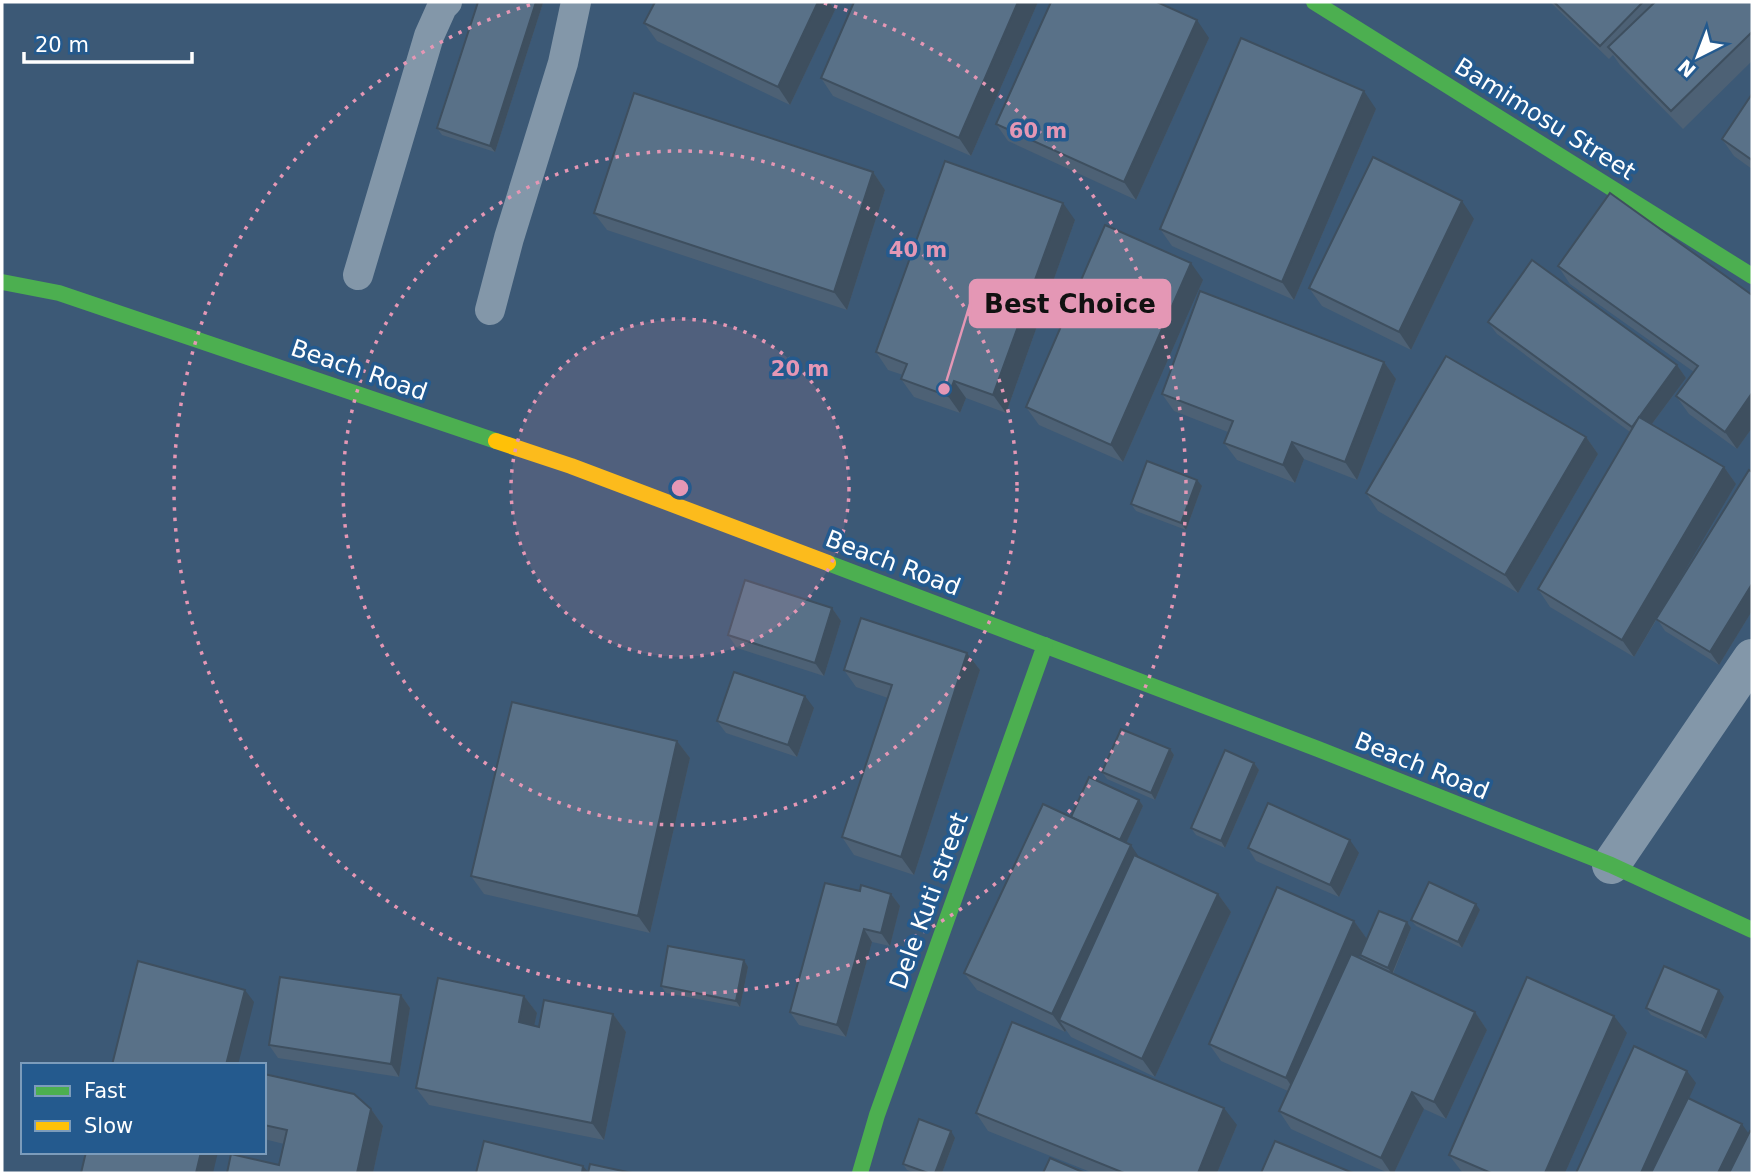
<svg xmlns="http://www.w3.org/2000/svg" width="1754" height="1175" font-family="'DejaVu Sans',sans-serif">
	<style>
		.lines { fill: none; stroke-linecap: round; stroke-linejoin: round }
		.lane { stroke: #8397a9; stroke-width: 30 }
		.street { stroke: #8397a9; stroke-width: 38 }
		.fast { stroke: #4caf50; stroke-width: 16 }
		.slow { stroke: #ffc107; stroke-width: 16 }
		.wall { fill: #4d6175 }
		.shaded-wall { fill: #3e4f5f }
		.building { fill: #597188; stroke: #3e4f5f; stroke-width: 2 }
		.ring { fill: none; stroke: #e497b5; stroke-width: 3.5; stroke-dasharray: 3.5 7 }
		.labels { text-anchor: middle; stroke-width: 7; stroke-linejoin: round; paint-order: stroke }
		.street-label { font-size: 24px; fill: #fff; stroke: #245a8e }
		.centre { fill: #e497b5; stroke: #245a8e; stroke-width: 3.5 }
		.ring-label { font-size: 21px; text-anchor: middle; font-weight: bold; fill: #e497b5; stroke: #245a8e; stroke-width: 7; stroke-linejoin: round; paint-order: stroke }
		.leader { fill: none; stroke: #e497b5; stroke-width: 2.5 }
		.callout-dot { fill: #e497b5; stroke: #245a8e; stroke-width: 2.5 }
		.callout { fill: #e497b5; stroke: #e497b5; stroke-width: 2.5 }
		.callout-label { font-size: 26px; text-anchor: middle; font-weight: bold; fill: #111 }
	</style>
	<rect width="100%" height="100%" fill="#3c5976"/>
	<g class="lines">
		<g class="lane">
			<polyline points="358,275 429,36 442,7 447,2"/>
			<polyline points="490,310 509,238 563,63 576,2"/>
		</g>
		<polyline class="street" points="1611,865 1752,658"/>
		<g class="fast">
			<polyline points="1314,2 1752,276"/>
			<polyline points="2,282 59,293 496,441"/>
			<polyline points="828,563 1318,749 1611,865 1752,930"/>
			<polyline points="860,1173 877,1115 1045,645"/>
		</g>
		<polyline class="slow" points="496,441 571,466 828,563"/>
	</g>
	<g class="wall">
		<polygon points="478,2 541,2 543,3 495,152 442,135 437,128"/>
		<polygon points="655,2 829,2 835,10 790,105 657,41 644,23"/>
		<polygon points="1038,2 971,156 833,96 821,78"/>
		<polygon points="1550,2 1752,2 1752,61 1683,129 1620,65 1613,55 1609,59"/>
		<polygon points="1209,38 1136,200 1008,141 996,124"/>
		<polygon points="1752,94 1752,169 1734,156 1722,139"/>
		<polygon points="1376,109 1294,300 1172,246 1160,229"/>
		<polygon points="873,172 885,190 847,310 607,230 594,213"/>
		<polygon points="1474,219 1411,350 1322,306 1309,288"/>
		<polygon points="1075,220 1006,413 966,398 960,413 914,397 901,379 903,375 888,370 876,352"/>
		<polygon points="1558,266 1752,295 1752,428 1737,449 1689,414 1676,396 1694,372 1570,284"/>
		<polygon points="1203,280 1123,462 1039,425 1026,407"/>
		<polygon points="1488,322 1677,365 1686,378 1652,424 1724,467 1736,484 1668,599 1752,472 1752,611 1719,665 1665,631 1657,619 1634,657 1550,607 1538,589 1630,432 1497,334"/>
		<polygon points="1384,362 1396,379 1357,480 1304,459 1295,483 1237,460 1224,443 1228,432 1174,411 1162,394"/>
		<polygon points="1586,437 1598,454 1518,593 1378,511 1366,493"/>
		<polygon points="1202,486 1186,530 1136,511 1131,504"/>
		<polygon points="832,608 841,621 824,676 737,648 728,635"/>
		<polygon points="967,653 980,670 914,875 854,855 842,837 888,698 856,687 844,670"/>
		<polygon points="814,708 797,757 726,733 717,721"/>
		<polygon points="677,741 690,758 650,933 484,894 471,876"/>
		<polygon points="1170,749 1174,755 1155,800 1107,779 1102,772"/>
		<polygon points="1254,763 1259,770 1225,848 1196,835 1191,828"/>
		<polygon points="1139,800 1143,806 1126,843 1139,857 1218,894 1231,912 1155,1077 1071,1037 1066,1030 1065,1032 977,990 964,973 1071,817"/>
		<polygon points="1248,848 1359,853 1339,897 1256,861"/>
		<polygon points="891,894 900,906 890,946 872,942 846,1037 799,1025 790,1012"/>
		<polygon points="1480,910 1462,948 1416,926 1411,920"/>
		<polygon points="1354,921 1367,939 1358,958 1363,960 1360,955 1407,922 1411,928 1393,974 1475,1012 1487,1030 1446,1119 1424,1109 1394,1173 1388,1173 1291,1129 1279,1111 1288,1091 1221,1061 1209,1044"/>
		<polygon points="744,960 748,967 740,1007 666,993 661,986"/>
		<polygon points="401,995 410,1008 399,1077 278,1058 269,1045"/>
		<polygon points="524,996 537,1013 534,1026 539,1027 613,1014 626,1032 604,1140 429,1105 416,1088"/>
		<polygon points="1724,997 1706,1039 1651,1015 1646,1008"/>
		<polygon points="1627,1033 1565,1173 1464,1173 1462,1172 1449,1155"/>
		<polygon points="264,1074 371,1109 383,1126 373,1173 227,1173 279,1165 284,1144 264,1139"/>
		<polygon points="976,1113 1237,1125 1217,1173 1093,1173 988,1131"/>
		<polygon points="955,1138 942,1173 915,1173 907,1170 903,1164"/>
	</g>
	<g class="shaded-wall">
		<polygon points="536,2 541,2 543,3 495,152 490,146"/>
		<polygon points="818,2 829,2 835,10 790,105 778,87"/>
		<polygon points="1018,2 1038,2 971,156 959,138"/>
		<polygon points="1197,20 1209,38 1136,200 1124,182"/>
		<polygon points="1364,91 1376,109 1294,300 1282,282"/>
		<polygon points="873,172 885,190 847,310 834,292"/>
		<polygon points="1462,201 1474,219 1411,350 1399,332"/>
		<polygon points="1063,203 1075,220 1006,413 993,395"/>
		<polygon points="1191,263 1203,280 1123,462 1111,445"/>
		<polygon points="1384,362 1396,379 1357,480 1345,462"/>
		<polygon points="1677,365 1686,378 1640,440 1632,427"/>
		<polygon points="954,381 966,398 960,413 948,396"/>
		<polygon points="1752,393 1752,428 1737,449 1725,432"/>
		<polygon points="1586,437 1598,454 1518,593 1505,575"/>
		<polygon points="1292,442 1304,459 1295,483 1283,465"/>
		<polygon points="1724,467 1736,484 1634,657 1622,640"/>
		<polygon points="1197,480 1202,486 1186,530 1181,523"/>
		<polygon points="1752,584 1752,611 1719,665 1710,652"/>
		<polygon points="832,608 841,621 824,676 815,663"/>
		<polygon points="967,653 980,670 914,875 901,857"/>
		<polygon points="805,696 814,708 797,757 788,745"/>
		<polygon points="677,741 690,758 650,933 638,916"/>
		<polygon points="1170,749 1174,755 1155,800 1151,793"/>
		<polygon points="1254,763 1259,770 1225,848 1221,841"/>
		<polygon points="1139,800 1143,806 1123,850 1118,843"/>
		<polygon points="1350,840 1359,853 1339,897 1330,885"/>
		<polygon points="1131,845 1143,863 1059,1020 1066,1030 1065,1032 1052,1014"/>
		<polygon points="891,894 900,906 890,946 881,933"/>
		<polygon points="1218,894 1231,912 1155,1077 1142,1059"/>
		<polygon points="1476,904 1480,910 1462,948 1458,942"/>
		<polygon points="1354,921 1367,939 1298,1096 1286,1078"/>
		<polygon points="1407,922 1411,928 1392,974 1388,968"/>
		<polygon points="864,929 872,942 846,1037 837,1025"/>
		<polygon points="744,960 748,967 740,1007 736,1001"/>
		<polygon points="245,990 254,1002 238,1065 226,1065"/>
		<polygon points="1719,990 1724,997 1706,1039 1701,1033"/>
		<polygon points="401,995 410,1008 399,1077 391,1064"/>
		<polygon points="524,996 537,1013 531,1040 519,1022"/>
		<polygon points="1475,1012 1487,1030 1446,1119 1434,1102"/>
		<polygon points="613,1014 626,1032 604,1140 592,1123"/>
		<polygon points="1614,1016 1627,1033 1565,1173 1545,1173"/>
		<polygon points="1687,1071 1696,1083 1655,1173 1641,1173"/>
		<polygon points="1412,1092 1424,1109 1394,1173 1391,1173 1381,1158"/>
		<polygon points="1224,1108 1237,1125 1217,1173 1198,1173"/>
		<polygon points="371,1109 383,1126 373,1173 357,1173"/>
		<polygon points="1742,1124 1751,1137 1733,1173 1718,1173"/>
		<polygon points="951,1131 955,1138 942,1173 935,1173"/>
		<polygon points="201,1152 218,1152 213,1173 196,1173"/>
		<polygon points="583,1166 589,1173 582,1173"/>
	</g>
	<g class="building">
		<polygon points="478,2 536,2 490,146 437,128"/>
		<polygon points="655,2 818,2 778,87 644,23"/>
		<polygon points="854,2 1018,2 959,138 821,78"/>
		<polygon points="1051,2 1157,2 1197,20 1124,182 996,124"/>
		<polygon points="1554,2 1643,2 1600,46"/>
		<polygon points="1655,2 1752,2 1752,32 1671,111 1608,47"/>
		<polygon points="1241,38 1364,91 1282,282 1160,229"/>
		<polygon points="634,93 873,172 834,292 594,213"/>
		<polygon points="1752,94 1752,160 1722,139"/>
		<polygon points="1373,157 1462,201 1399,332 1309,288"/>
		<polygon points="945,161 1063,203 993,395 954,381 948,396 901,379 907,364 876,352"/>
		<polygon points="1610,193 1752,295 1752,393 1725,432 1676,396 1698,366 1558,266"/>
		<polygon points="1105,225 1191,263 1111,445 1026,407"/>
		<polygon points="1532,260 1677,365 1632,427 1488,322"/>
		<polygon points="1200,291 1384,362 1345,462 1292,442 1283,465 1224,443 1233,421 1162,394"/>
		<polygon points="1446,356 1586,437 1505,575 1366,493"/>
		<polygon points="1639,417 1724,467 1622,640 1538,589"/>
		<polygon points="1147,461 1197,480 1181,523 1131,504"/>
		<polygon points="1749,470 1752,472 1752,584 1710,652 1656,619"/>
		<polygon points="745,580 832,608 815,663 728,635"/>
		<polygon points="861,618 967,653 901,857 842,837 892,685 844,670"/>
		<polygon points="734,672 805,696 788,745 717,721"/>
		<polygon points="512,702 677,741 638,916 471,876"/>
		<polygon points="1121,729 1170,749 1151,793 1102,772"/>
		<polygon points="1225,750 1254,763 1221,841 1191,828"/>
		<polygon points="1089,777 1139,800 1120,840 1071,817"/>
		<polygon points="1268,803 1350,840 1330,885 1248,848"/>
		<polygon points="1043,804 1131,845 1052,1014 964,973"/>
		<polygon points="1134,855 1218,894 1142,1059 1059,1020"/>
		<polygon points="1429,882 1476,904 1458,942 1411,920"/>
		<polygon points="825,883 860,891 861,885 891,894 881,933 864,929 837,1025 790,1012"/>
		<polygon points="1277,887 1354,921 1286,1078 1209,1044"/>
		<polygon points="1379,911 1407,922 1388,968 1360,955"/>
		<polygon points="668,946 744,960 736,1001 661,986"/>
		<polygon points="1351,954 1475,1012 1434,1102 1412,1092 1381,1158 1279,1111"/>
		<polygon points="138,961 245,990 226,1065 112,1065"/>
		<polygon points="1664,966 1719,990 1701,1033 1646,1008"/>
		<polygon points="280,977 401,995 391,1064 269,1045"/>
		<polygon points="1527,977 1614,1016 1545,1173 1491,1173 1449,1155"/>
		<polygon points="438,978 524,996 519,1022 539,1027 544,1000 613,1014 592,1123 416,1088"/>
		<polygon points="1012,1022 1224,1108 1198,1173 1124,1173 976,1113"/>
		<polygon points="1634,1046 1687,1071 1641,1173 1576,1173"/>
		<polygon points="264,1074 354,1094 371,1109 357,1173 227,1173 231,1154 279,1165 287,1130 264,1125"/>
		<polygon points="1688,1098 1742,1124 1718,1173 1651,1173"/>
		<polygon points="919,1119 951,1131 935,1173 928,1173 903,1164"/>
		<polygon points="1750,1131 1752,1132 1752,1173 1729,1173"/>
		<polygon points="484,1141 583,1166 582,1173 476,1173"/>
		<polygon points="1275,1141 1353,1173 1261,1173"/>
		<polygon points="86,1152 201,1152 196,1173 81,1173"/>
		<polygon points="1050,1158 1085,1173 1043,1173"/>
		<polygon points="590,1164 632,1173 588,1173"/>
	</g>
	<circle cx="680" cy="488" r="169" fill="#e497b5" fill-opacity=".12"/>
	<g class="ring">
		<circle cx="680" cy="488" r="169"/>
		<circle cx="680" cy="488" r="337"/>
		<path d="M824 3A506 506 0 1 1 536 3"/>
	</g>
	<g class="labels">
		<g class="street-label">
			<text transform="translate(1545 119) rotate(32)" y="8">Bamimosu Street</text>
			<text transform="translate(359 370) rotate(19)" y="8">Beach Road</text>
			<text transform="translate(893 563) rotate(21)" y="8">Beach Road</text>
			<text transform="translate(1422 766) rotate(22)" y="8">Beach Road</text>
			<text transform="translate(929 901) rotate(-70)" y="8">Dele Kuti street</text>
		</g>
	</g>
	<circle cx="680" cy="488" r="10" class="centre"/>
	<g class="ring-label">
		<text x="1038" y="138">60 m</text>
		<text x="918" y="257">40 m</text>
		<text x="800" y="376">20 m</text>
	</g>
	<path class="leader" d="M944 389L970 304"/>
	<circle class="callout-dot" cx="944" cy="389" r="7"/>
	<rect class="callout" x="970" y="280" width="200" height="47" rx="7"/>
	<g class="callout-label">
		<text x="1070" y="313">Best Choice</text>
	</g>
	<rect width="1754" height="1175" fill="none" stroke="#ffffff" stroke-width="7"/>
	<rect x="21" y="1063" width="245" height="91" fill="#245a8e" stroke="#7c9cbb" stroke-width="2"/>
	<rect x="35" y="1086" width="35" height="10" fill="#4caf50" stroke="#7c9cbb" stroke-width="2"/>
	<text x="84" y="1098" font-size="21" fill="#ffffff">Fast</text>
	<rect x="35" y="1121" width="35" height="10" fill="#ffc107" stroke="#7c9cbb" stroke-width="2"/>
	<text x="84" y="1133" font-size="21" fill="#ffffff">Slow</text>
	<g transform="translate(1698 56) rotate(222)" stroke="#245a8e" stroke-width="5" paint-order="stroke">
	<path d="M0-5L12 26L0 18L-12 26Z" fill="#ffffff"/>
	<text y="-10" font-size="19" font-weight="bold" text-anchor="middle" fill="#ffffff">N</text>
	</g>
	<path d="M24 52v10h168v-10" fill="none" stroke="#ffffff" stroke-width="3.5"/>
	<text x="35" y="52" font-size="21" fill="#ffffff" stroke="#245a8e" stroke-width="5" paint-order="stroke">20 m</text>
</svg>
